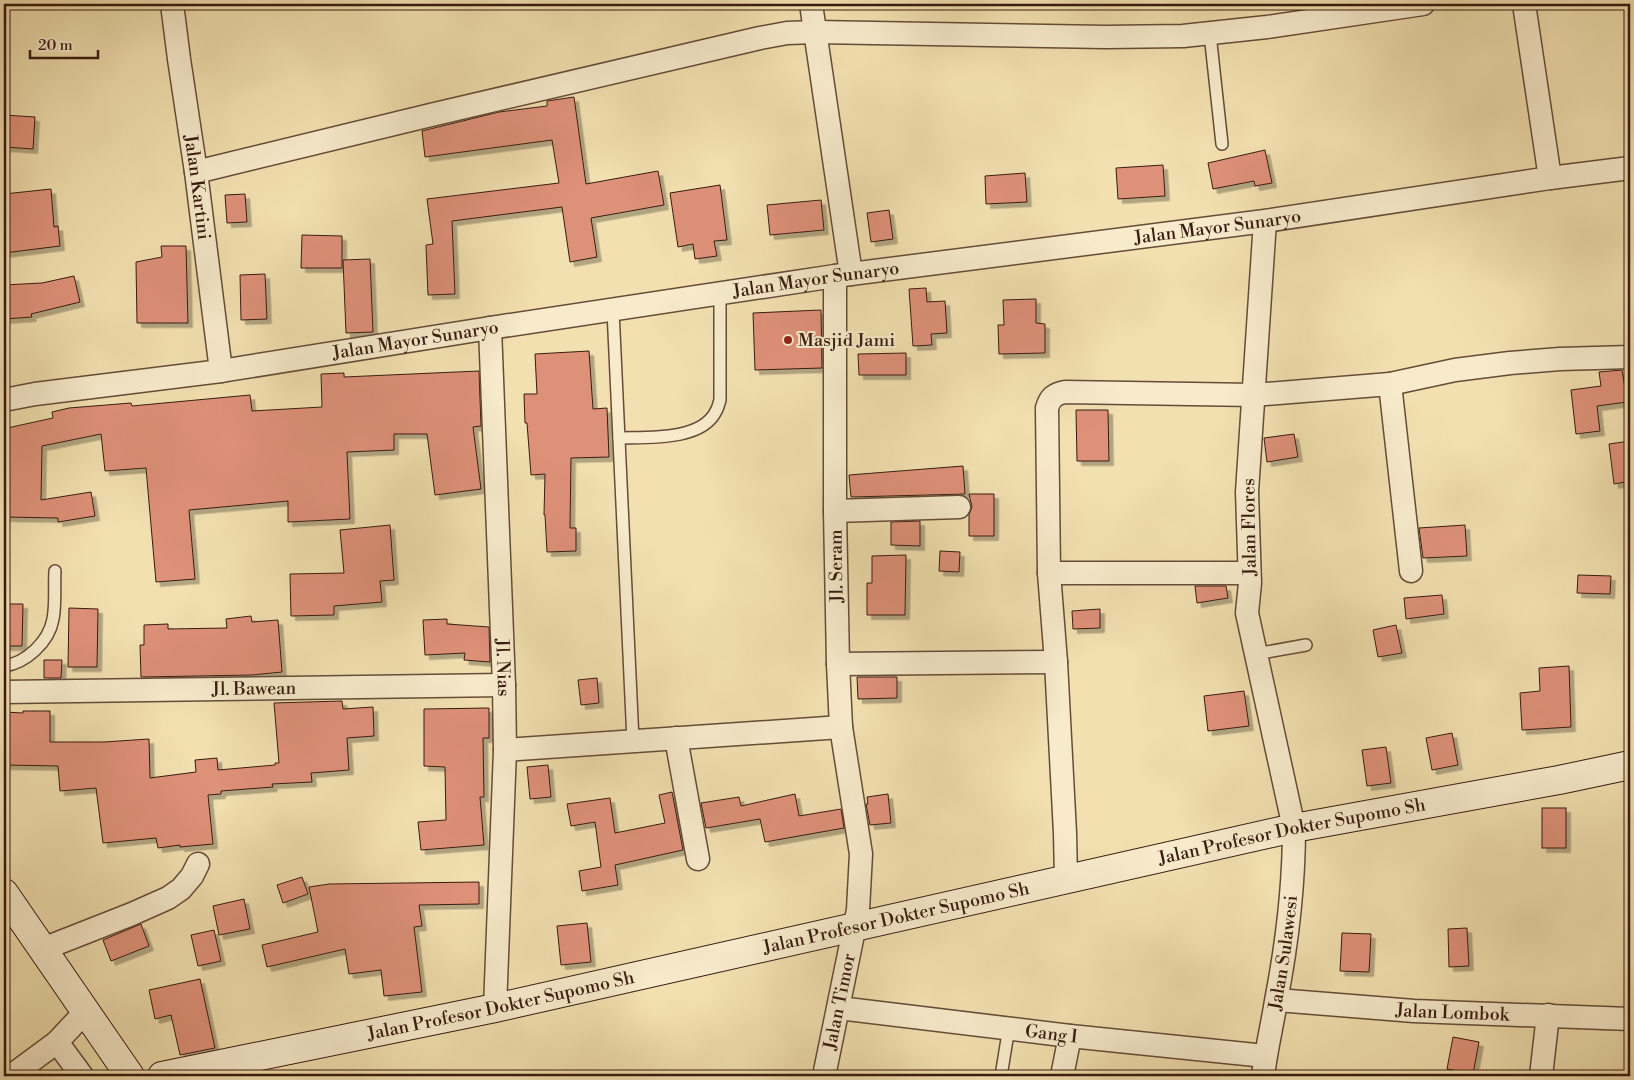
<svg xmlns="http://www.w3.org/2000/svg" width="1634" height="1080" font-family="'Libre Bodoni',serif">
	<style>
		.building { fill: #de9179; stroke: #381b10; filter: url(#shadow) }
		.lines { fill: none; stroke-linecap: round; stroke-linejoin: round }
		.lane-casing { stroke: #664c38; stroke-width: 14 }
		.street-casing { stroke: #664c38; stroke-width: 25 }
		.secondary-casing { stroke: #381b10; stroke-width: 30 }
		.lane { stroke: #f7ebcc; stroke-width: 11 }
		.street { stroke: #f7ebcc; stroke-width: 22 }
		.secondary { stroke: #f7ebcc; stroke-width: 28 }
		.poi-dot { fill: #8f2418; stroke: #f7ebcc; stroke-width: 2 }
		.labels { text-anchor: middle; stroke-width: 4; stroke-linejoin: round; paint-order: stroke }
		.street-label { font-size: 18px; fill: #381b10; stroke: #f7ebcc }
		.poi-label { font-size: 18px; fill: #381b10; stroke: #f7ebcc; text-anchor: start }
	</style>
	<defs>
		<filter id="shadow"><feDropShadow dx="4.5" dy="4.5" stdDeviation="0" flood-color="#0004"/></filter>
	</defs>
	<rect width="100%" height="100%" fill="#f2e0b0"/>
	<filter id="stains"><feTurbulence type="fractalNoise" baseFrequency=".004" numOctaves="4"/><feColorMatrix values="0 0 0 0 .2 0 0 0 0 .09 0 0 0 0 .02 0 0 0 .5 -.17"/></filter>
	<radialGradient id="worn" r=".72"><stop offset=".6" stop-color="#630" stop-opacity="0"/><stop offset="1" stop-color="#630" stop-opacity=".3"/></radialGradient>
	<g class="building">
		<polygon points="574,97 586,184 658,171 664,205 591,218 597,257 570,262 562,207 452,221 455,294 428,295 426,245 433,244 427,199 559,183 552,140 425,157 422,131 499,112 547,106 547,101"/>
		<polygon points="4,115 35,117 33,149 4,147"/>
		<polygon points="1265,150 1272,183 1255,186 1254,181 1213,189 1208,163"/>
		<polygon points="1163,165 1165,196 1118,199 1116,168"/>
		<polygon points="1025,173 1027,202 986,204 985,176"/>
		<polygon points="720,185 727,240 714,241 717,256 695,259 693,244 678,247 670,193"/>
		<polygon points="51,189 54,227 58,226 60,246 4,253 4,194"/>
		<polygon points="245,194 247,222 227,223 225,195"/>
		<polygon points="821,200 824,230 770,235 767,205"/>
		<polygon points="889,210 893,239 871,242 867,213"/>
		<polygon points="302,235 342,236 342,268 301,268"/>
		<polygon points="161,246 186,246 188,323 137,323 136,262 162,257"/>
		<polygon points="370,259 373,332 346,333 343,260"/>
		<polygon points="265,274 267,319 241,320 240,275"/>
		<polygon points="74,276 80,302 31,314 32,317 4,319 4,285 42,283"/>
		<polygon points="926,288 927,302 945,301 947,333 931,334 932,345 913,346 909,289"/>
		<polygon points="1036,299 1036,323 1045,324 1045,353 999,354 998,325 1004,325 1003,300"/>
		<polygon points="821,310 822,368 755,370 753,313"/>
		<polygon points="589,351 593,409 607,408 609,457 571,458 570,528 576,528 576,551 547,552 545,515 544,515 545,474 531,475 527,423 525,423 524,394 537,394 535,354"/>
		<polygon points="906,353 906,375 859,375 858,354"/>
		<polygon points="1622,370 1627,402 1597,406 1600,431 1576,434 1571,390 1601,386 1599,372"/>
		<polygon points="479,371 481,426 473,427 481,489 435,495 427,434 394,434 394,450 347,452 350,519 288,522 288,501 189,510 195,579 156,582 146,468 105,471 101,434 42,446 41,500 91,492 95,516 58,522 58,518 4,517 7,428 53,418 52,412 69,408 131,403 132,406 250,395 252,411 322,407 321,374 344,373 344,377"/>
		<polygon points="1076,410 1108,410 1109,461 1077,461"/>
		<polygon points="1294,434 1298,457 1267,462 1264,438"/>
		<polygon points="1630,441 1630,481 1614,484 1609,444"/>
		<polygon points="963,466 965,494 851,497 849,475"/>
		<polygon points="969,494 994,494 994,536 969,536 969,515 972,507"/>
		<polygon points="920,521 920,546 891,545 891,522"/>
		<polygon points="390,525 394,580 380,581 382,602 334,606 334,615 291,616 290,574 344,573 340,530"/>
		<polygon points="1465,525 1467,556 1423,558 1419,528"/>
		<polygon points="940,551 960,552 959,572 939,571"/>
		<polygon points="906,555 905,615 867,615 867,583 872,583 872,556"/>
		<polygon points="1578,575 1611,576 1610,594 1577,593"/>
		<polygon points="1195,586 1226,586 1228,598 1197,603"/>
		<polygon points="1442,595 1444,614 1406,619 1404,598"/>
		<polygon points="4,604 23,604 22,646 4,646"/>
		<polygon points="69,608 98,609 97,667 68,667"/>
		<polygon points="1100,609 1100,628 1073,629 1072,611"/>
		<polygon points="251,616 252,622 278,620 282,672 252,675 141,677 140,645 144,645 144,625 168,624 168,629 227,628 226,619"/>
		<polygon points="447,619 447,624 489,627 490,662 464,660 465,653 425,655 423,620"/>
		<polygon points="1396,625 1402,653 1378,657 1373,630"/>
		<polygon points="44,660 62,660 61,678 44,678"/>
		<polygon points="1569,666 1571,727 1522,730 1520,693 1540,691 1539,668"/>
		<polygon points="857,677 897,677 897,698 858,699"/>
		<polygon points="597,678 599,703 581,705 578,680"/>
		<polygon points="1244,691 1249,726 1208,731 1204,696"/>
		<polygon points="342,701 343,709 373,707 374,736 347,738 349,770 311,773 312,782 272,784 273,787 221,791 221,794 208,795 213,844 180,847 180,845 158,848 156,838 103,843 96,788 60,791 58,766 4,765 4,712 23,713 23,711 50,711 50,742 104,742 149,739 150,778 196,772 195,760 217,758 218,770 275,765 275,763 279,763 274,703"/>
		<polygon points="489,708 489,738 483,738 484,797 480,797 484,845 421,850 418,822 446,820 445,767 424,766 424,709"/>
		<polygon points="1452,733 1458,765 1432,770 1426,738"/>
		<polygon points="1386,747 1391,783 1367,786 1362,750"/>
		<polygon points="548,765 551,797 530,799 527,767"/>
		<polygon points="672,792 683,850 615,865 618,885 582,891 579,871 601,867 595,822 571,826 567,804 610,798 615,833 665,823 659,795"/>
		<polygon points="795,794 799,816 841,809 844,828 765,842 760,819 706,828 701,803 739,797 741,806"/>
		<polygon points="888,794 891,823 870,825 866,804 868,804 867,797"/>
		<rect x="1542" y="808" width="24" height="40"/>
		<polygon points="302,877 308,894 283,903 277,885"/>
		<polygon points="479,882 479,904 419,905 422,926 414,927 422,992 384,996 381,970 349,974 345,949 267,967 262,945 318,932 309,887 329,884"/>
		<polygon points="244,899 250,929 219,935 213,906"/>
		<polygon points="587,923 591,962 561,965 557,926"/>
		<polygon points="141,924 149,946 111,961 103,940"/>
		<polygon points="1467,928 1469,966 1449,967 1448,929"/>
		<polygon points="214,930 221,961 198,966 191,935"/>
		<polygon points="1342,933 1371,934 1369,972 1340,971"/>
		<polygon points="200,979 215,1048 180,1055 171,1015 155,1019 149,990"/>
		<polygon points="1453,1037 1479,1042 1473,1074 1447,1069"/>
	</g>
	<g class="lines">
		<defs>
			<g id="lane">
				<polyline points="1210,34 1222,144"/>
				<polyline points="613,310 633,741"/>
				<path d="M 619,438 C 647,437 702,441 716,411 C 718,408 719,403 720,400 L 720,294"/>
				<polyline points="1256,654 1306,645"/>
				<path d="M 4,666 C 26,663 49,642 53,619 C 56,604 54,587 55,571"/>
				<polyline points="1001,1076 1009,1027"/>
			</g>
			<g id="street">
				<path id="s1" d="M 172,4 L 179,59 L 196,172 L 221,371"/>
				<polyline points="811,4 851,274"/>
				<polyline points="1524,4 1550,178"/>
				<polyline points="196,172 435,114 760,38 787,33 816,32 1106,37 1183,36 1267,27 1423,4"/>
				<path id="s2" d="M 490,328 L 504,685 L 505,750 L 495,1008"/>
				<polyline points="1390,384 1411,571"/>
				<path id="s3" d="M 4,400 L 35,394 L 221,371 L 490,328 L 835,276 L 1265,221 L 1550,178 L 1630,168"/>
				<polyline points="835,511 959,507"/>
				<polyline points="1049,573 1249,573"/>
				<polyline points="838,664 1056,662"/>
				<path id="s4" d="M 4,692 L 504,685"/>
				<polyline points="676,738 698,859"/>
				<polyline points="505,750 841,727"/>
				<path d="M 1066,879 L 1065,833 L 1056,662 L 1049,573 L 1047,408 C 1050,398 1054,394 1065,392 L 1254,395 L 1390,384 L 1455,370 L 1510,363 L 1560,359 L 1630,357"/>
				<polyline points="43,949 132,914 168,898 181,889 192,876 198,864"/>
				<path id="s5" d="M 1277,1000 L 1414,1011 L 1630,1019"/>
				<path id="s6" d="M 839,1008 L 1070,1036 L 1265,1056"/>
				<polyline points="57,1042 82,1076"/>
				<polyline points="11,1076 57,1042 86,1011"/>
				<path id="s7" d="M 824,1076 L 858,910 L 861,854 L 841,727 L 838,664 L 835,511 L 835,276"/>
				<polyline points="1062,1076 1070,1036"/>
				<path id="s8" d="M 1263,1076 C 1266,1051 1272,1026 1276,1001 C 1287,944 1294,886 1294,828 L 1247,613 L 1250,583 L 1247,492 L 1265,221"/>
				<polyline points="1541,1076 1548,1015"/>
			</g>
			<g id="secondary">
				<polyline points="4,893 130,1076"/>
				<path id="s9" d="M 162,1076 L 495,1008 L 1294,828 L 1559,780 L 1630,765"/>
			</g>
		</defs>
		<use href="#lane" class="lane-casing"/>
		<use href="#street" class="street-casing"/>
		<use href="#secondary" class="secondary-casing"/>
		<use href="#lane" class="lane"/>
		<use href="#street" class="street"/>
		<use href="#secondary" class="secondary"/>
	</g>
	<circle class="poi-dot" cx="788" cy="340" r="5"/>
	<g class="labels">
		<g class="street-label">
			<text dy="6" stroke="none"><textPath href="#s1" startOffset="185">Jalan Kartini</textPath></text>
			<text dy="6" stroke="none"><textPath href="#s3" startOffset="1226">Jalan Mayor Sunaryo</textPath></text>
			<text dy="6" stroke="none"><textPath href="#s3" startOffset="821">Jalan Mayor Sunaryo</textPath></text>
			<text dy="6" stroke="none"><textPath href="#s3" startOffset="416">Jalan Mayor Sunaryo</textPath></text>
			<text transform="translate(1249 527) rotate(-91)" y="6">Jalan Flores</text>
			<text transform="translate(836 566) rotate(-91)" y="6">Jl. Seram</text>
			<text dy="6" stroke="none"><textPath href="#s2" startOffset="340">Jl. Nias</textPath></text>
			<text dy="6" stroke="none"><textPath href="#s4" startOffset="250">Jl. Bawean</textPath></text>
			<text dy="6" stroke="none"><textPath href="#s9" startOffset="1156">Jalan Profesor Dokter Supomo Sh</textPath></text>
			<text dy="6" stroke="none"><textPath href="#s9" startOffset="751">Jalan Profesor Dokter Supomo Sh</textPath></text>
			<text dy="6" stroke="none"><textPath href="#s8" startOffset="125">Jalan Sulawesi</textPath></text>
			<text dy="6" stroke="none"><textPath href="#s7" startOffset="76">Jalan Timor</textPath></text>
			<text dy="6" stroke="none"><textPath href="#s9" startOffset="346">Jalan Profesor Dokter Supomo Sh</textPath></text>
			<text dy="6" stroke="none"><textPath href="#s5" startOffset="176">Jalan Lombok</textPath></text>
			<text dy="6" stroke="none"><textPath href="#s6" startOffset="214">Gang I</textPath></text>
		</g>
		<g class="poi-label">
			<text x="798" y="346">Masjid Jami</text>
		</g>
	</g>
	<rect width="1634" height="1080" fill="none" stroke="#f2e0b0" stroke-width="20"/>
	<rect x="5" y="5" width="1624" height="1070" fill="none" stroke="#381b10" stroke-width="2.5"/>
	<rect x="10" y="10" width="1614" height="1060" fill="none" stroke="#381b10"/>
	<path d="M30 50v8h68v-8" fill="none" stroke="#381b10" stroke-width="2.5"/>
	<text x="38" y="50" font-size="15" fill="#381b10" stroke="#f7ebcc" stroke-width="4" paint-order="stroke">20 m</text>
	<rect width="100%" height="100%" filter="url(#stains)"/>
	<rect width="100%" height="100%" fill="url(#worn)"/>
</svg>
